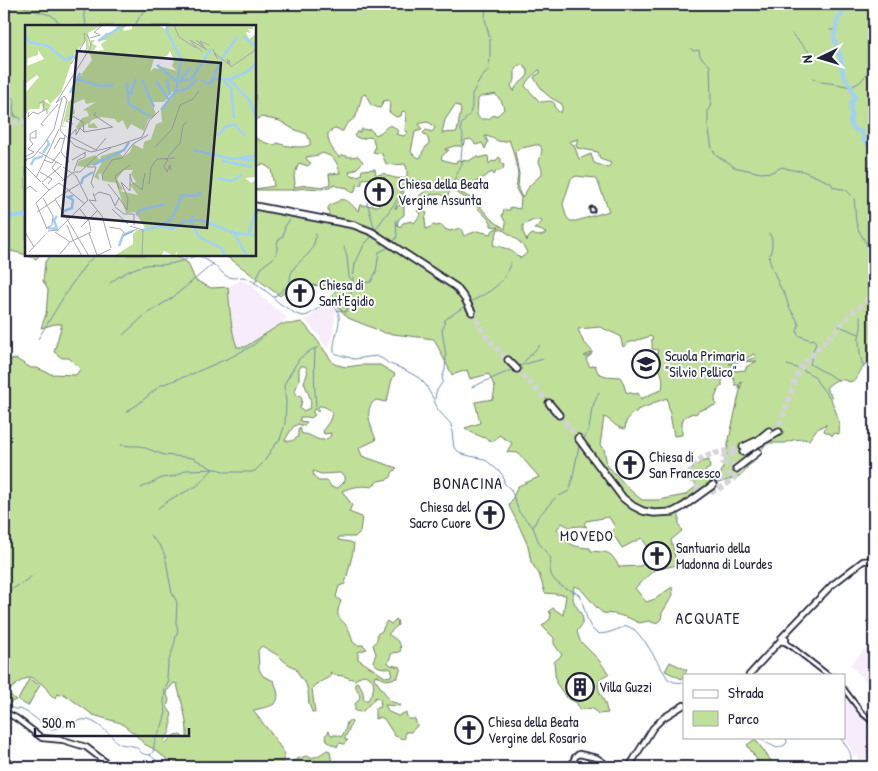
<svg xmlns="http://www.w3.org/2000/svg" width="878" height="771" font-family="'Patrick Hand',sans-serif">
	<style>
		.built { fill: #f7edfa }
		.green { fill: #c0df98; stroke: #71806a; fill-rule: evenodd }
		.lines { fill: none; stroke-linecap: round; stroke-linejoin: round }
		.stream { stroke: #6d8baf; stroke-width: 1 }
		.river { stroke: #9fd1fc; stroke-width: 4 }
		.highway-tunnel { stroke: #d3d3d8; stroke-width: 5.5; stroke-dasharray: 5.5 3; stroke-linecap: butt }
		.minor-casing { stroke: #22223b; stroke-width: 7 }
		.major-casing { stroke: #22223b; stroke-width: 8 }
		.highway-casing { stroke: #22223b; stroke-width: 9 }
		.minor { stroke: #fff; stroke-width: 3 }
		.major { stroke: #fff; stroke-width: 4.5 }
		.highway { stroke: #fff; stroke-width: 5.5 }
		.labels { text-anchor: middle; stroke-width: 4; stroke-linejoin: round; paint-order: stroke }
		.poi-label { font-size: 14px; fill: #22223b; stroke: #fff; text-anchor: start }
		.neighbourhood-label { font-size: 15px; letter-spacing: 1px; fill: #22223b; stroke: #fff }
		.quarter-label { font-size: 16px; letter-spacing: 1px; fill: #22223b; stroke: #fff }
		.inset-river { fill: none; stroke: #9fd1fc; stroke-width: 2.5 }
		.inset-road { fill: none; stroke: #a7a7b1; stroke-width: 1 }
		.view { fill: #22223b; fill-opacity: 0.15; stroke: #22223b; stroke-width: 2.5 }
		.inset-edge { fill: none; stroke: #22223b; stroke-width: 2.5 }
	</style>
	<rect width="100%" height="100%" fill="#fff"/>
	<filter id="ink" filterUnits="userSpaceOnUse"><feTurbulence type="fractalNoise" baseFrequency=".02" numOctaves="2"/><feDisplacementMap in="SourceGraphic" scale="10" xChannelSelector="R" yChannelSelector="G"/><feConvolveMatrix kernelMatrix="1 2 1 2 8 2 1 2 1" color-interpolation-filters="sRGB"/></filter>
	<g filter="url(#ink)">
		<g class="built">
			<polygon points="241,280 253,285 263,298 287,317 281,324 245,347 237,347 234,339 231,324 228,287"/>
			<polygon points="327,305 331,306 336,309 333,334 329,341 329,347 327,348 320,340 321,338 305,321 316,312"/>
			<polygon points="867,647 870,650 872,647 874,650 874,684 872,682 868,683 850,665"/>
			<polygon points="844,691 862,715 874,725 874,734 866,742 871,748 872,747 874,749 874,755 860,763 856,756 853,756 851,749 842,737 844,737"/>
		</g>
		<g class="green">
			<path d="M 4,4 L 874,4 L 874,359 C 864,363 861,370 856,379 L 850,382 C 838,377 835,380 826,388 L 832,397 L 831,399 C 835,410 841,422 839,434 L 834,433 L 832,436 L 831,434 L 824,431 L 826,424 L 816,430 L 809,440 L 803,439 L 793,440 L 785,443 L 769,443 L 754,455 L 754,462 L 748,466 L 743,474 L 737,477 L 709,486 L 679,504 L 679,524 L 682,531 L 671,540 L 677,565 L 654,570 L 635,588 L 646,602 L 655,599 L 672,587 L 673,595 L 662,613 L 661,619 L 658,622 L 654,623 L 649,621 L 639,623 L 629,618 L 615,614 L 603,613 L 597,608 L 580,588 L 574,586 C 574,591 572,598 574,602 C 580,614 589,618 577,631 L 580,641 L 598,659 L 609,674 C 598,678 596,683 600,693 C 601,696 603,698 604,701 C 606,705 606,709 608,713 L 598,714 L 593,708 L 579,710 L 577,703 L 567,698 L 556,683 L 554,662 L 562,655 L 554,644 L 554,638 L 542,626 L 550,619 L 551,615 L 549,611 L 553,608 L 563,615 L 566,595 L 545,593 L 539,574 L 531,562 L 528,546 L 520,528 L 509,506 L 518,486 L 539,477 L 518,453 L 507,452 L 512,443 L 499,435 L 493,442 C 485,437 471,434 465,428 L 480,423 L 475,402 L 493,399 L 495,388 L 489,374 L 470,379 L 467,370 L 452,375 L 434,339 L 385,333 L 348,318 L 330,298 L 339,286 L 293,285 L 280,296 L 232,260 L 223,255 L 255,255 L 255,209 L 330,217 C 327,207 326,206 337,202 C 340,200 340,199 345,200 C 350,201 354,208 358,211 L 360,205 L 378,206 L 385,191 L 385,177 L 362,179 L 362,184 L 357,185 L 354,193 L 348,191 L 348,188 L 336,186 L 335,185 L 322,189 L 306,188 L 290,190 L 255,190 L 255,189 L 274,186 L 271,169 L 263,164 L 255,167 L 255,138 L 266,143 L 275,145 L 277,143 C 285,146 302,149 310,145 L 310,141 L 307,134 L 293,129 L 280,121 L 261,117 L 255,120 L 255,26 L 26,26 L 26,255 L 40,255 L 36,259 L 23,254 L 7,250 L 4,255 ZM 519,65 C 524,65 528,69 528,74 C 525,82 515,83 514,92 L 511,85 L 515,80 L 515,69 ZM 539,70 L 540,70 L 540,73 L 535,76 L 534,78 L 544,92 L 551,98 L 562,104 L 562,110 L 561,112 L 559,112 L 555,108 L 555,104 C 551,99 546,102 540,102 L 525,86 C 527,79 534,75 539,70 ZM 364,94 L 367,95 C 370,105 369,105 380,108 L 381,107 L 383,101 L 388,100 L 390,102 L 389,112 L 396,117 L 401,116 L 402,112 L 403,111 L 406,112 L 405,131 L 408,132 L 404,136 L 396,134 L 398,131 C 388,119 387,130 376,135 L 370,129 L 367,130 L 362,129 L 360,132 L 357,132 L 354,136 L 361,139 L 368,137 L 373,138 L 375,148 L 373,152 L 382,154 L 386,164 L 394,165 L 405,164 L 407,169 L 407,178 C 398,179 390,178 384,173 L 383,174 L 376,175 L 375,169 L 362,170 L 361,175 L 354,176 L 349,174 L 350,171 L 355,170 L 363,162 L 358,156 L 351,157 L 342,155 L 339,157 C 333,150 327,143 328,133 L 335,128 L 338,129 L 341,131 L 343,131 C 346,122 352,122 356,116 C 359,110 360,102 362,96 ZM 495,94 L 496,95 L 502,102 L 504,109 L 498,115 L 492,116 L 489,119 L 480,119 L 477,115 L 478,99 C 481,95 490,96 495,94 ZM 455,105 L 459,106 L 461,110 L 457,132 L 442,133 L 445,120 ZM 426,122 L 430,123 L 435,128 L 432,132 L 426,130 L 423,133 L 428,138 L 429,143 L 423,151 L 421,157 L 419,158 L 414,155 L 411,152 L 415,132 L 422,130 L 419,124 ZM 485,136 C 495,137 497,145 509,140 L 513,151 L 516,164 L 518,174 L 516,189 L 521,198 L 520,209 L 510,207 L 510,210 L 504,210 L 502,216 L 506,223 L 505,229 L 491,219 L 475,201 L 469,197 L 446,185 L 454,181 L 459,180 L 460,183 L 464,184 L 469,181 L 469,184 C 472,183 476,182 479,180 C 484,178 488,174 492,172 L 494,175 L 497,170 L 500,171 L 503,169 L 504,165 L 501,164 L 501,159 L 499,157 L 495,162 L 492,161 L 489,164 L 488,156 L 486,156 L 479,158 L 478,157 L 475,157 L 469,161 L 457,160 L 456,163 L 450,162 L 441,159 L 442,156 L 449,150 L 445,150 L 445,149 L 454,146 L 462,146 L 465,143 L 465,140 L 471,139 L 476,145 L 482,143 L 485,149 L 488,142 ZM 578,139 L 576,144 L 577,148 L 598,152 L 600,159 L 611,163 L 608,168 L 594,163 L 591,154 L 579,159 L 574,145 L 569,142 ZM 535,145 L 540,145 C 544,151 540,156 539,162 L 542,169 L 542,174 L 530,185 L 522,198 L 518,189 L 519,174 L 515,152 L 518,149 ZM 322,153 C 335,157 336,160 340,173 L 329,174 L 330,184 L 323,187 L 306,185 L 294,187 L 295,184 L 294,176 L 299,163 L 308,166 L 311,163 L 307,160 L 306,157 L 319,155 ZM 576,176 L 595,178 L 599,185 L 609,211 L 576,221 L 570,221 L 566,216 L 563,204 L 571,179 ZM 410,180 L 434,183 L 432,188 L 421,194 L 417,199 L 422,202 L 425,197 L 428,200 L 431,194 L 434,195 L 440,194 L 447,197 L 451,190 L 471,201 L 491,222 L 491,226 L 499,227 L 493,230 L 491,234 L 477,231 L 464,236 L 463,234 L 462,230 L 460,228 L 450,231 L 445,229 L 442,225 L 436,226 L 434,225 L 426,229 L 425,219 L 427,213 L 419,209 L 417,211 L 421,214 L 414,223 L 412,221 L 403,223 L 400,227 L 397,224 L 399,219 L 404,215 L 404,206 L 399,205 L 395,209 L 397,204 L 403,198 L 404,190 L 407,182 ZM 534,220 L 539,220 L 542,221 L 542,222 L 534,229 L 540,230 L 546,233 C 541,237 537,236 532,234 L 528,238 L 527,241 L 523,232 L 523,225 ZM 498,229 L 501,229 C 511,235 523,242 527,253 L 521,258 C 518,257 516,255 514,253 C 508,248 500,247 493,245 ZM 600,327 L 620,336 L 623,347 L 628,343 L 651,336 L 653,339 L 651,340 L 652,342 L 652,349 L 658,350 L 655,363 C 662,372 664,378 662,390 L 653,393 L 641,399 L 638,393 L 635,394 L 626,392 L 623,382 L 620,377 L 606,376 L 598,373 L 595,365 L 590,367 L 586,359 L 592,354 L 585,357 L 584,356 L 593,352 L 583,341 L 578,329 ZM 754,354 L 756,357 L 743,362 L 757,361 L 746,367 L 746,370 L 735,371 L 733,364 L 729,364 L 742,361 ZM 726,371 C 731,374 736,380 735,385 L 738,385 L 739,388 L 740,383 L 742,381 L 728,444 L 727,454 L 720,476 L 710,482 L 705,471 L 710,468 L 709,460 L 701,462 L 687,473 L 697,486 L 685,495 L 659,500 L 642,500 L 630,490 L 607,465 L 604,448 L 600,446 L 604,417 C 612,420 615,428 625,429 L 626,422 L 631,414 L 636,413 L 637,410 L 653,404 L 653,403 L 667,398 L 674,436 L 682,435 L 682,423 L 684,417 L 693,413 L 694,414 L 697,413 L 698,411 L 716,405 L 715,398 L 719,388 L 722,386 L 722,381 ZM 609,517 L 615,527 L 611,531 L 622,548 L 642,538 L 647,546 L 646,548 L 651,560 L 640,566 L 619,567 C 610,550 609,553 591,551 L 590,548 C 572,547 567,544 557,529 L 562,523 L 569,527 L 581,526 L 587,527 L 584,524 L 586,521 Z"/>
			<path d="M 50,255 L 174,255 L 188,263 L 195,280 L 211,288 L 228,287 C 230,307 230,328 237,347 L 245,347 L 281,324 L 291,324 L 301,322 L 305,325 L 317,340 L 334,364 L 346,367 L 361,365 L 380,365 L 395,374 C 389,383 391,391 386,402 L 376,400 C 362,409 372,428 376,440 L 359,448 L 362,456 L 397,468 L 392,473 L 391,477 L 388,479 L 378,481 L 372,487 C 361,485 352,487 342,491 L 352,505 L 349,512 L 362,517 L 360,532 L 355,537 L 339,537 L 338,540 L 350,542 L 354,544 L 353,552 L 345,584 L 339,586 L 336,597 L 341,601 C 333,621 342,616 349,630 C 351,633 351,638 353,642 L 357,645 L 363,645 L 367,649 L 358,652 L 358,659 L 385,677 L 391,676 L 392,670 L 389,668 C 383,668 376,668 373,661 L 376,654 L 373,645 C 376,642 378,639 377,634 L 382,631 L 386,622 L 387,621 L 391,624 L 396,619 L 397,620 L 398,625 L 388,634 C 395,639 403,642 400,652 L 392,653 L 388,663 L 391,665 L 400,667 L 400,671 L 397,678 L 386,680 L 375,675 L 374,678 L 389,699 L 392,702 L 400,704 L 400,706 L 385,705 L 389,712 L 398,716 L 404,713 L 406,713 L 408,719 L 415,719 L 417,726 L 411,732 L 405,732 L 405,738 L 403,739 L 395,736 L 384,719 L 380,717 L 375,719 L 375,708 L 378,708 L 381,706 L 380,699 L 376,697 L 363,711 L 360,712 L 355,711 L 355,704 C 356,702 358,701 359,699 C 362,695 355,688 355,683 L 357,682 C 363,687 363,693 364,700 C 365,700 367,700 368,700 C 369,699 371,694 372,693 C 376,683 373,676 362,675 L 355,680 L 343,676 L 334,675 L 330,672 L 331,676 C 325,680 316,683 312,688 L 315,713 L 312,712 L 309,704 L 308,691 L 306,684 L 300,677 L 296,669 L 284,661 L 279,656 L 262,646 L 258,650 L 259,669 L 263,676 L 274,681 C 283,705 276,705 254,710 L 254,712 L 270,732 L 283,751 L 285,754 L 282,763 L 289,764 L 297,759 L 306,756 C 314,760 319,755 327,750 L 330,751 L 332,764 L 335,767 L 248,767 L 245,766 L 239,767 L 182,767 L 178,763 L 168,760 L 152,748 L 144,744 L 135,734 L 121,723 L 93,715 L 64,694 L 60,695 L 57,694 L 55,698 C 48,694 49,691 44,686 C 40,682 35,680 30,677 C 28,678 25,679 23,680 C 18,683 11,688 8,693 L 16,700 L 9,703 L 6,709 L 4,708 C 3,698 5,694 9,686 L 7,685 L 4,690 L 4,353 L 9,360 L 16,359 L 31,368 L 37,368 L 51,374 L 76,375 L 80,369 L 69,358 L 62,358 L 54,352 L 62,324 L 55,324 L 41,328 L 46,314 L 48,290 L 43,281 L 45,262 ZM 301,366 L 305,366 C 310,372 306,376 304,382 C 306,390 313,399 310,408 L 303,411 L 300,409 L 302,400 L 301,396 L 296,395 L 295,391 L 299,380 L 299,369 ZM 320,406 C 324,406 331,409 332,414 L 329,422 L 323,430 L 324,434 L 331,433 L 330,437 C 328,438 325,440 322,440 C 315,440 310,433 302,434 L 300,428 L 298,429 L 298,437 C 294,440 289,443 285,440 L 293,427 L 298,424 L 304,426 L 307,422 L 300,421 L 300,417 L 307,417 L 311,418 L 315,415 L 313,413 L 313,410 L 315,409 L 318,412 L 319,410 L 318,407 ZM 313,471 L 321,474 L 340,473 L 345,476 L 345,481 L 338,488 L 331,487 L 328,481 L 318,481 L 314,476 ZM 174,683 L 177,684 C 181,702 188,720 187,738 L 185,739 C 177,730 172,736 166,743 L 164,741 C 167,737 171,732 171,726 C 171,721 170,719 172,714 L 167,707 L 169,700 L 166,692 Z"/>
			<polygon points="670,662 687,670 682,679 665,671"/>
			<polygon points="29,679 40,685 28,706 18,700"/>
			<polygon points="350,720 352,722 345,738 345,740 348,740 344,744 339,743 337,747 328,742 325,736 329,731 331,735 338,735 341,737 345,731 347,722"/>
			<polygon points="755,739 772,762 767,767 762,767 747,745"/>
		</g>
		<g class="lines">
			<g class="stream">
				<polyline points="16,4 35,11 51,15 63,26"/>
				<polyline points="83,4 86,26"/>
				<polyline points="135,26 140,16 149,4"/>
				<polyline points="830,30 835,30"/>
				<polyline points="792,34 812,55 830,55 840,53"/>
				<polyline points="691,49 694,51 699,50 700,56 710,66 711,101 710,107 708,110 708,125 712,148"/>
				<polyline points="4,70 7,79 7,89 14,101 13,110 16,117"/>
				<polyline points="813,78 819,81"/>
				<polyline points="821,82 837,84 851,87 860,82 872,68 874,67"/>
				<polyline points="4,111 20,118 26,125"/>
				<polyline points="470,113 472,107 472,94 481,78 488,71 490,58 490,40 485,18 486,4"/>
				<polyline points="868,144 874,136"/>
				<polyline points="713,150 718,157 728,162 734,167 761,173 772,172 782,167 792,170 803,171 831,183 833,187 841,189 845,189 854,198 856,222 859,231 874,257"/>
				<polyline points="454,180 462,164 461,159 463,135 461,130 461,125 469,115"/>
				<polyline points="367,202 375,230"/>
				<path d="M 375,231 C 384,215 399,202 405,184"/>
				<polyline points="769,233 772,239 772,247 769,258 771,265 780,287 785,295 789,307 797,320 799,325 797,330 798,335 810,340 814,339 816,344 813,350 810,364 838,380"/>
				<polyline points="394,241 397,237 396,220"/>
				<polyline points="344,247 347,257 349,277 352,280"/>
				<path d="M 198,255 L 213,264 L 226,276 L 233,278 L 243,277 L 251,280 L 270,294 L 279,303 L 296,314 L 303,316 L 308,315 L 322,306 L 329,303 L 332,304 C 348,316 332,336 334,352 L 337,354 L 354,359 L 376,356 L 383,359 L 388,363 L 405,370 L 419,378 L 425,384 L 434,400 L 438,410 L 451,424 L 454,448 L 462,454 L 470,456 L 480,458 L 487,461 L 501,473 L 503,476 L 504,483 L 511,490 L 513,495 L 519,512 L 533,527 L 539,543 L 551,559 C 548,573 552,581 565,588 C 569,590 575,591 579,595 C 585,604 586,628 597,633 C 605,636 619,628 627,626 L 635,630 L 646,643 L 668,679 L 674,682 L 684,683"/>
				<path d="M 110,283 C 120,275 133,268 146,265 C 151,264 157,265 162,265 C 174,264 186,260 197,255"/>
				<path d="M 255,283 C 258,277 259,270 264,265 C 269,261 273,260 276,254 C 279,245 274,242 283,236 L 285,226 L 290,220"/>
				<polyline points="353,284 371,282 376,272 379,252 388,248"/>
				<path d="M 274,297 L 290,284 C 289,267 299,264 309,253 C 313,249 315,241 316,234"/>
				<path d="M 470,302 C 482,296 500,287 506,274 C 508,270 509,266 511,262"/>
				<polyline points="338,310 346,312 350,302 355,264 364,245 372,236"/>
				<path d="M 860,317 C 863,325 860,331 859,338 C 859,348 860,359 864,368"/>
				<polyline points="839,326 859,334"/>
				<polyline points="123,335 146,314 172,298 213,264"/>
				<polyline points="38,339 69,288 87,263 96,255"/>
				<path d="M 315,349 C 314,368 314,387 316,406"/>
				<polyline points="523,363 540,345"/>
				<polyline points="787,365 803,370 814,376 818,383 830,398"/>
				<path d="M 518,367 C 526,363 534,362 543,359"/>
				<polyline points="472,387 514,369"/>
				<polyline points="435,399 436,392 443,381 442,378 445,370 446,356 442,330 445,324 444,321 446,319 465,306"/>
				<polyline points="126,412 137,405 161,385 192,374 231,357 252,346 262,338"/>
				<polyline points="584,439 589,429 592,408 599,392"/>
				<polyline points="121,445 132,446 140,446 164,455 193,458 213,469"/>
				<polyline points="141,488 162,478 176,476 186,470 217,469 226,472 251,472 255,471 264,462 271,450 280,439 285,424 286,401 284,385 290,374 299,359 311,350 319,347"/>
				<polyline points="559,496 569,491 571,486 579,446"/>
				<polyline points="158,508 171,499 197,486 212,470"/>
				<polyline points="533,527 538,517 555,498"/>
				<polyline points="150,535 161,547 166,558"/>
				<polyline points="8,592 31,577"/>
				<polyline points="4,600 6,595"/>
				<path d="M 4,705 L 15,709 C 23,708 33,716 39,721 C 42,724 42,727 47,728 C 61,733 74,717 88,720 C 96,722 104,729 110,735 C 113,737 115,741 118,743 C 124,746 132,744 137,748 C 139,749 140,752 142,753 C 144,755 147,754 150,755 C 152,756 160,765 164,767"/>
				<polyline points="762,737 763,741 777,748 785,745 787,742 786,737"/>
				<path d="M 840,737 C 849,752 852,749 851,767"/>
				<polyline points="150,755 153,752 155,740 162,726 166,713 164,703 165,689 169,681 167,678 168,663 173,649 178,629 176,623 177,602 172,593 169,578 166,560"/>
			</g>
			<g class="river">
				<path d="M 844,4 L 843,5 L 842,14 L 839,17 L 837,20 L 834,38 L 841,59 L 843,75 L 851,87 L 855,98 C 850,103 849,109 852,116 L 850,121 C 852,127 854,130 861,132 L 863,136 L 863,140 L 870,145 L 874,152"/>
				<polyline points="4,217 26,216"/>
			</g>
			<g class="highway-tunnel">
				<polyline points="4,124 26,122"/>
				<polyline points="472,312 487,337 508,360"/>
				<polyline points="517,369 549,403"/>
				<polyline points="559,415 578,438"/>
				<polyline points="758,452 773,434 780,423 788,403 795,379 802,366 848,317 874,293"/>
				<polyline points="736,465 723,463 723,460 724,457 743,452"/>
				<path d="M 743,470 C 732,480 711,502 696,486 C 691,480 690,474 692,467 C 703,452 727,452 743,447"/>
				<polyline points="713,485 736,469"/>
			</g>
			<defs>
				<g id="minor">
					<polyline points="592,210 592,209"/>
					<polyline points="784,642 792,647 828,675"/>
					<polyline points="844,689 862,713 874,723"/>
				</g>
				<g id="major">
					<polyline points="783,637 786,639 786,641 784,642 781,641 781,638 832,585 863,561 874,560"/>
					<polyline points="749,675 781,640"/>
					<polyline points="4,712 16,718 42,738 63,740 86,747 112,767"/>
					<polyline points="571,767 575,757 579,754 597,758 603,762 606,767"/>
					<polyline points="629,767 653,728 663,718 684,705"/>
				</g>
				<g id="highway">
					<polyline points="255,206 354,225 372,232 456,287 465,299 472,312"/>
					<polyline points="508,360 517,369"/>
					<polyline points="549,403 559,415"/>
					<polyline points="578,438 623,498 633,506 643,511 654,513 673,512 684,506 713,485"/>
					<polyline points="743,447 758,440 769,431"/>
					<polyline points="743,452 779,432"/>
					<polyline points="736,469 758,452"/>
				</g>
			</defs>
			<use href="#minor" class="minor-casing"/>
			<use href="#major" class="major-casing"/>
			<use href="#highway" class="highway-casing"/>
			<use href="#minor" class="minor"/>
			<use href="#major" class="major"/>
			<use href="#highway" class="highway"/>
		</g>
	</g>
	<defs>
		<symbol id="church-ring" viewBox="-11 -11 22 22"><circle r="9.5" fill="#fff" stroke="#22223b" stroke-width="1.5"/><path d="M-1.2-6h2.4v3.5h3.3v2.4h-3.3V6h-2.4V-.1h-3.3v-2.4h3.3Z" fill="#22223b"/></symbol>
		<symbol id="school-ring" viewBox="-11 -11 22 22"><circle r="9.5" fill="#fff" stroke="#22223b" stroke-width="1.5"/><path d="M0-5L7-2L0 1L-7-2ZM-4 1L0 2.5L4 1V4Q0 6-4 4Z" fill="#22223b"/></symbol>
		<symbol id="building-ring" viewBox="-11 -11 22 22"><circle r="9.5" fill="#fff" stroke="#22223b" stroke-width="1.5"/><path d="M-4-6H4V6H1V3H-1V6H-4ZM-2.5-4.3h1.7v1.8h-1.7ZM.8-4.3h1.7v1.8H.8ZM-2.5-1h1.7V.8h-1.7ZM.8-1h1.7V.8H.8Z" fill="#22223b"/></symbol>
	</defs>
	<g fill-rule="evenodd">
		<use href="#church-ring" x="363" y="176" width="32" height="32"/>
		<use href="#church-ring" x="284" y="277" width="32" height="32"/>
		<use href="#school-ring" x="630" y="348" width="32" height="32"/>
		<use href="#church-ring" x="614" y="449" width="32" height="32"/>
		<use href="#church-ring" x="474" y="499" width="32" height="32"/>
		<use href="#church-ring" x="641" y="540" width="32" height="32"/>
		<use href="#building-ring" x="564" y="671" width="32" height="32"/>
		<use href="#church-ring" x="453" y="714" width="32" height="32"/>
	</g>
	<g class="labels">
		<g class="poi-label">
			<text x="398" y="189">Chiesa della Beata<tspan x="398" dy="16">Vergine Assunta</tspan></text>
			<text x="319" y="290">Chiesa di<tspan x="319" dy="16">Sant'Egidio</tspan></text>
			<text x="665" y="361">Scuola Primaria<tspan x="665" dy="16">"Silvio Pellico"</tspan></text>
			<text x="649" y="462">Chiesa di<tspan x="649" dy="16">San Francesco</tspan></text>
			<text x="471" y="512" text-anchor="end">Chiesa del<tspan x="471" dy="16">Sacro Cuore</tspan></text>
			<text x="676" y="553">Santuario della<tspan x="676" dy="16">Madonna di Lourdes</tspan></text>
			<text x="599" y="692">Villa Guzzi</text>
			<text x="488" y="727">Chiesa della Beata<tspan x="488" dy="16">Vergine del Rosario</tspan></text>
		</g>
		<g class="neighbourhood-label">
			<text x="587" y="541">MOVEDO</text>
		</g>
		<g class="quarter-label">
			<text x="468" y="489">BONACINA</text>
			<text x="708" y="624">ACQUATE</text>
		</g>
	</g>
	<g transform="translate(25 25)">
		<rect width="231" height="231" fill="#fff"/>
		<path d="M 0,0 L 78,0 L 63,8 L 64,22 L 60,28 L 57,27 L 61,24 L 61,16 L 50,27 L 36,68 L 25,79 L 22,74 L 19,76 L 26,80 L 24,84 L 19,85 L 16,78 L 14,84 L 4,84 L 1,89 L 1,67 L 14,52 L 12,50 L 0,59 ZM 13,25 L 19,34 L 2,41 L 3,33 L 13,30 ZM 92,0 L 103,0 L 98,4 L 99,6 L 107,4 L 107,0 L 133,0 L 140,4 L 142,0 L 208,0 L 210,3 L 209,0 L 229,0 L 228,4 L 223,4 L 226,8 L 221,7 L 224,14 L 231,9 L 231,152 L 220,153 L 226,158 L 231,155 L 231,231 L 151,231 L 153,226 L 149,231 L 139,226 L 136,231 L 89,231 L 108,219 L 108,209 L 112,205 L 120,203 L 110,187 L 101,188 L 91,158 L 79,156 L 76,148 L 73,150 L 75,155 L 69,152 L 77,137 L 60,142 L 52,141 L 54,136 L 70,130 L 75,135 L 76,131 L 93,126 L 98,132 L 105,127 L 108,119 L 118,124 L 119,117 L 126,114 L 131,99 L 137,97 L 136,86 L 148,72 L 148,66 L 139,77 L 127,77 L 131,90 L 123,95 L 119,106 L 106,99 L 102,105 L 98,95 L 93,98 L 90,94 L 76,92 L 67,95 L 63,100 L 69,98 L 73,103 L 64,103 L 63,102 L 63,98 L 53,105 L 51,102 L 57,93 L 64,91 L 62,86 L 58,85 L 71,77 L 61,79 L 59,74 L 48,79 L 50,88 L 39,97 L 38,101 L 43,101 L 37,102 L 43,77 L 49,72 L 47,62 L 67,35 L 65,30 L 68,32 L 63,28 L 66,15 L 70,15 L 67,19 L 72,21 L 68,26 L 79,25 L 76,19 L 82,15 L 72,16 L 81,8 L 90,7 ZM 145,26 L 149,36 L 147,41 L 152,46 L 134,41 L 134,44 L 129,43 L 125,47 L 129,34 L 142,31 ZM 99,145 L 108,145 L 106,149 L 111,157 L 104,159 L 113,170 L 95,166 L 98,164 L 92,154 Z" fill="#c0df98" fill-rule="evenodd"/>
		<path class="inset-river" d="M 142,0 L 142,6 L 156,34 L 151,66M 0,9 L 4,17 L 23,21 L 40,35 L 50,31M 218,11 L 230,21M 73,16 L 99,0M 198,32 L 212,12M 132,40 L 155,59M 52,54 L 75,61 L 89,60M 142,54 L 145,70M 204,54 L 224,75 L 232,94M 117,55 L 129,82M 156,55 L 165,43M 176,55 L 183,59 L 190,54 L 205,54 L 224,46 L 232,36M 187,55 L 198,32M 131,56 L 143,74M 155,56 L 166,54 L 186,24M 199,56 L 206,63 L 209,93M 102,57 L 104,79 L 126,92M 45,68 L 55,48M 105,70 L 111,54M 136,85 L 151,66 L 162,64 L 172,54M 193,111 L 200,102 L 209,99 L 220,111M 168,125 L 207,134 L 230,131M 18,128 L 24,119 L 22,115M 215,134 L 232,136M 197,136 L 227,142M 6,140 L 9,134 L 18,131M 68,140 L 99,125 L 104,117M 192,153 L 206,156 L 217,150M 56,159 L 58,153 L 68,147M 157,170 L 172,171 L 176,167M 39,186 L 47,183 L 48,175 L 43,172 L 48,171M 111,190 L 115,185 L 140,179M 168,191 L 166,197 L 174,212 L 196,223 L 200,231M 133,201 L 147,194 L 157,170M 23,203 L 32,204 L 29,195 L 32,191M 116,206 L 135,201 L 147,204 L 160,196 L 176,195 L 209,208 L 232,210M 209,208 L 222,231M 224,208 L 231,185M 94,221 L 98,210 L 108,206"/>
		<path class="inset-road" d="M 149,0 L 154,12 L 171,23M 65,13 L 75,10 L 69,7 L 78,0M 188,24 L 190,30 L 193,34 L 191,31 L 190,28 L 203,39 L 202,34 L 204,40 L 204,35 L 206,42 L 229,26 L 232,20M 178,27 L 169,20 L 165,15 L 182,25 L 171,15 L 179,22 L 175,16 L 184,20M 46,39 L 60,16 L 59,8 L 63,11M 14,78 L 19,76 L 18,86 L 22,84 L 22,89M 4,87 L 3,92 L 8,87 L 13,89 L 18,86M 71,87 L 69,90 L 87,102M 48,99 L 41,96 L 49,91M 19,101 L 16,99 L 33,79M 59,107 L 88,102M 40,110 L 50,121 L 66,127 L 91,121 L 117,112 L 124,96 L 134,86M 44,112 L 51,104 L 51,110 L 55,103 L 59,107 L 58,97 L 49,92M 46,112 L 71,125M 6,113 L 11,113 L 11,105 L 5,109 L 5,115 L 8,119M 19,119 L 29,104 L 37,73M 130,122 L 147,104 L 155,80 L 168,74 L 174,66M 29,124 L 35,113 L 40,114M 71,125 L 81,113M 14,127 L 37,140M 143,132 L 155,118 L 158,100 L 162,97M 140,134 L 143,135 L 139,141 L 142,147 L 145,140 L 146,145M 0,135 L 8,132 L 19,119M 19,135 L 27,138 L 35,127M 47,135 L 61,127M 2,136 L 0,132 L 9,127 L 3,124 L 8,119M 31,137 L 27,143 L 39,155M 44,137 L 36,127 L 40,111 L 35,105 L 42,75 L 39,71 L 31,78 L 62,28 L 66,20 L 63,11M 0,141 L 16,157M 38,142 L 51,151 L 63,175M 62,142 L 71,142 L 66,158 L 69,163M 49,146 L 53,135 L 60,132 L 60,127M 15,147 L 27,154 L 23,159M 11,153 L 34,104M 37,156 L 49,147 L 55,147 L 73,130 L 86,123M 78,156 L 77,150 L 87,135 L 97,133 L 108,119 L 123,110M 17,157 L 36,141M 83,159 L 94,173M 124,159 L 126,142 L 132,134 L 150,133M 94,164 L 90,151 L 105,140M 0,165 L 5,161 L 12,167M 24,165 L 34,158 L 45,166M 44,166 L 60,179M 69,171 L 74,167 L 85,170 L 90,181 L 94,173 L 102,185 L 103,173 L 96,157 L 105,166 L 105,149 L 107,157 L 117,165 L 120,148M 18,173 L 28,191 L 27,200 L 21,203M 30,174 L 64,231M 30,174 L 54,159M 64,175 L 71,176 L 68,168M 64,175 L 77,191 L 86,223M 11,178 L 22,204M 11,178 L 24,165 L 17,158M 90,182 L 99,189 L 109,189 L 109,200M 55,184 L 64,196 L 66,206M 87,184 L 103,199M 12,187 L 30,175M 42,200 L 48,215M 105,201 L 118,205 L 117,231M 56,202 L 72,186M 84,202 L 96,204 L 100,209M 23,206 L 33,205 L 63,175M 0,207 L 9,222M 30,207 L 45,217M 64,208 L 72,230M 98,211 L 112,204M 48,215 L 57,231M 4,227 L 20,210M 35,229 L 45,217 L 66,207M 71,231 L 86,224"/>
		<path class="view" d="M 52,26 L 196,38 L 182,203 L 37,191 Z"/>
		<rect width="231" height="231" class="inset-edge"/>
	</g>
	<rect width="878" height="771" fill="none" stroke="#fff" stroke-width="20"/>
	<rect x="10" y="10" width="858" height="751" fill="none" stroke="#22223b" stroke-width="2" filter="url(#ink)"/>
	<rect x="683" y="674" width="162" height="65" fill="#ffffff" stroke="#a7a7b1"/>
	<rect x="693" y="690" width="25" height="8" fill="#ffffff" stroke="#a7a7b1"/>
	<text x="728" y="698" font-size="15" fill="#22223b">Strada</text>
	<rect x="693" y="711" width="25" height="15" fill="#c0df98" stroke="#a7a7b1"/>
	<text x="728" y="724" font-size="15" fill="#22223b">Parco</text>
	<g transform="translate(820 58) rotate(265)" stroke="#ffffff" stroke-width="4" paint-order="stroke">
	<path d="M0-4L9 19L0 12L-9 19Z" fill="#22223b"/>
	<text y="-8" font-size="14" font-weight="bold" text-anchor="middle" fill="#22223b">N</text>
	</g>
	<path d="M35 728v8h154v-8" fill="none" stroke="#22223b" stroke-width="2.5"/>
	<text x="42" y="728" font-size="15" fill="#22223b" stroke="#ffffff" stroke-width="4" paint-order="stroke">500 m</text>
</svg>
